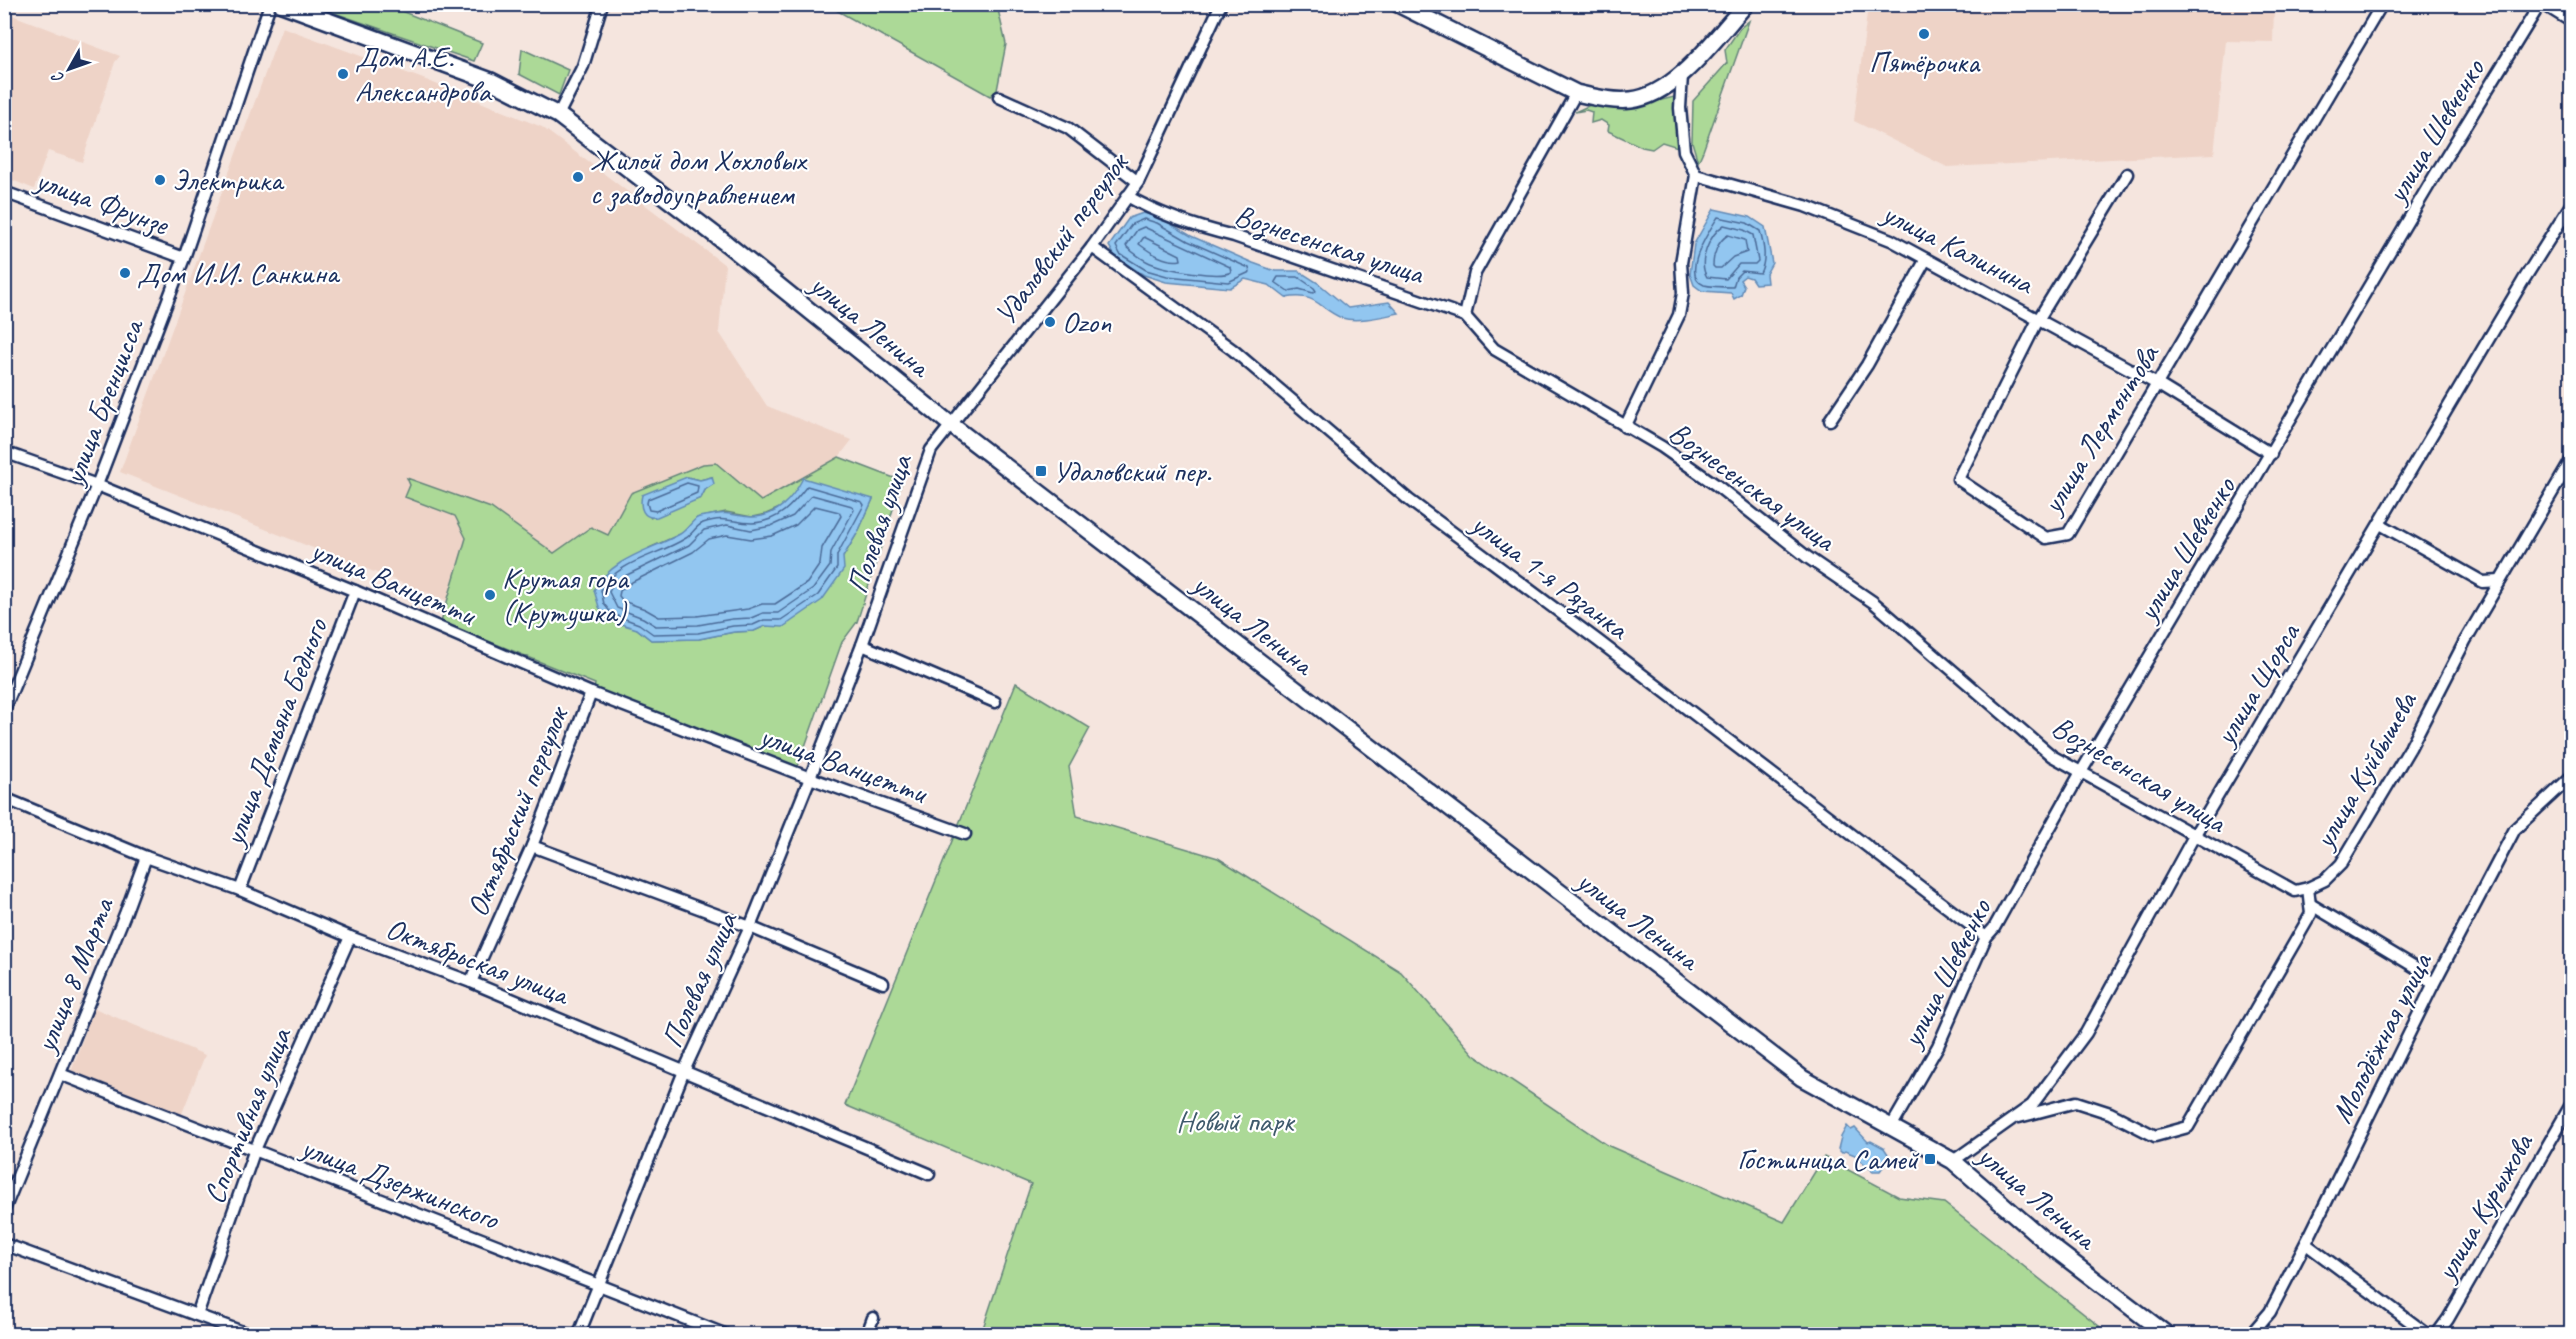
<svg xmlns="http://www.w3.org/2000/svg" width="2576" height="1339" font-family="Caveat,sans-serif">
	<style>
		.built { fill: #eed3c7 }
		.green { fill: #acd997; stroke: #64847a; stroke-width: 1.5; fill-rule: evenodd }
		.water { fill: #92c6f0; stroke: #628ab6; stroke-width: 1.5 }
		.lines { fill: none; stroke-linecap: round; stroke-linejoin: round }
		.shore { stroke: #4b6b98; stroke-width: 1.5 }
		.street-casing { stroke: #1b2f5e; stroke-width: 15 }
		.secondary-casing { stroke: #1b2f5e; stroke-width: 20 }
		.street { stroke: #fff; stroke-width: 10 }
		.secondary { stroke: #fff; stroke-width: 15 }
		.poi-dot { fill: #1f6fb2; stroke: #fff; stroke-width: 2 }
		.labels { text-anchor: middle; stroke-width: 4.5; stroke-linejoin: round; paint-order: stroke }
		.poi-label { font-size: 30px; fill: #1b2f5e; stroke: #fff; text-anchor: start }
		.street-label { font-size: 30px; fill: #1b2f5e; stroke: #fff }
		.park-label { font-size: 30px; fill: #3f5a6c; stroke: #fff }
	</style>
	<rect width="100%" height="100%" fill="#f5e5de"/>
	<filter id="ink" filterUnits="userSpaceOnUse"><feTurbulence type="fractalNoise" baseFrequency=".0167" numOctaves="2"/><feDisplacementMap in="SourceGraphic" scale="12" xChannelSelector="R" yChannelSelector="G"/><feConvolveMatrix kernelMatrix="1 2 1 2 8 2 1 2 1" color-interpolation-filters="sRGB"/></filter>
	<g filter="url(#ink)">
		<g class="built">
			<polygon points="1868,5 2274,5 2273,42 2226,41 2214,154 1947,167 1854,121"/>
			<polygon points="4,12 120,56 115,62 82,162 48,151 34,189 5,177"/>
			<polygon points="282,27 426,80 542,127 725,265 719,332 767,406 852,440 839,457 761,501 716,463 631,493 608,535 591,527 554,553 491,508 408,479 410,485 406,497 455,516 466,539 448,601 120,472"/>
			<polygon points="94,1008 205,1055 181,1116 71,1072"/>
		</g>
		<g class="green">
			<polygon points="311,5 386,5 482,43 474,61"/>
			<polygon points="827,5 997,5 1006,44 997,90 990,96"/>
			<polygon points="1749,21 1703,151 1698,162 1692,142 1693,101 1727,63 1725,50 1740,28"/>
			<polygon points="522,49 568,70 559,95 519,74"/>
			<polygon points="1674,97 1677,103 1681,148 1662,142 1652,149 1642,147 1608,131 1609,125 1601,120 1591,123 1592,112 1586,110 1575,112 1590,105 1610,108 1637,106"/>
			<path d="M 839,457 L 902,481 L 857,622 L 842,642 L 797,769 L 594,689 L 595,684 L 441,622 L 466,538 L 455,516 L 405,497 L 410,485 L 407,478 L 491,508 L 554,553 L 591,527 L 608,535 L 631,493 L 703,464 L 716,463 L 761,501 ZM 687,477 L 700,480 L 712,477 L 701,498 L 650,518 ZM 796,492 L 873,499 L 858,532 L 843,557 L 801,612 L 783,626 L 765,626 L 754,631 L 734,632 L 699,639 L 651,640 L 637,629 L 649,548 L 683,533 L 697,518 L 726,512 L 752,517 L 766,514 L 784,506 Z"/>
			<polygon points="1016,683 1090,728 1069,767 1077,816 1218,858 1401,972 1474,1055 1609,1146 1784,1222 1824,1157 1899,1197 1944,1203 2109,1334 981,1334 1031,1184 845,1105"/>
		</g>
		<g class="water">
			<polygon points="1714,209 1750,217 1765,227 1772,263 1766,274 1767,283 1755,284 1751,278 1745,276 1740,280 1744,286 1741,295 1734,299 1731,293 1702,291 1694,285 1690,274 1694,244"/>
			<path d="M 1143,213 L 1159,217 L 1191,236 L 1253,263 L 1275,271 L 1299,271 L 1318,283 L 1348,308 L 1389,302 L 1399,313 C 1384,316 1357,323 1342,318 C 1319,309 1317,292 1286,298 L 1269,285 L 1245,279 L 1230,288 L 1166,282 L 1144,275 L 1116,258 L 1109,246 L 1129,218 Z"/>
			<path d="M 687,477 L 700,480 L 712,477 L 714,484 L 705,490 L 701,498 L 657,517 C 643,519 639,508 642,495 Z"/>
			<path d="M 803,478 L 873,499 L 858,532 L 843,557 L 844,569 L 822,600 L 783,627 L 765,626 L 754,631 L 734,632 L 699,639 L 651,640 L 637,629 L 608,620 L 599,607 L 594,590 C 613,557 649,551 680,534 C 687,530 691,522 697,518 C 701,516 707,516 711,515 C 730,511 733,516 751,517 C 776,518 793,498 803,478 Z"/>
			<polygon points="1847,1126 1851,1130 1855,1128 1868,1142 1871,1141 1884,1148 1888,1154 1886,1163 1880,1171 1873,1171 1859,1160 1860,1157 1845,1151 1842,1153 1838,1149 1841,1137"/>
		</g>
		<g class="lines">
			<g class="shore">
				<path d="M 1718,217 L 1747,223 L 1760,231 C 1764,246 1767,259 1760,273 L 1742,271 L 1736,277 L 1733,287 C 1725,287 1712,287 1704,285 C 1679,275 1711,228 1718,217 Z"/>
				<polygon points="1144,219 1157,223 1188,241 1249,268 1250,272 1228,282 1167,276 1146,270 1120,254 1116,246 1132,224"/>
				<path d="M 1724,225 L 1744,230 L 1753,235 L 1758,261 L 1755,264 L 1739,264 L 1726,279 L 1707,277 C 1697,262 1710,234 1724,225 Z"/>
				<path d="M 1144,227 L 1230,267 L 1231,272 C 1220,279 1166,269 1153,264 C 1144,261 1132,252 1126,246 L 1137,230 Z"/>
				<path d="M 1728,235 L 1745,240 L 1747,252 L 1733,257 L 1721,268 L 1715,268 L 1713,266 C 1713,254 1718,241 1728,235 Z"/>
				<path d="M 1144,237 L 1180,255 L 1181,260 C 1166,263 1151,253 1139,244 Z"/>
				<polygon points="1278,277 1298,277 1314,288 1316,291 1313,293 1299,289 1288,291 1275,282"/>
				<polygon points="687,483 698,486 697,493 656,511 649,510 647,503 648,499"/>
				<path d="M 807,486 L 862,502 L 864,505 L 837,555 L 837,568 L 818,595 L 781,620 L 764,620 L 753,625 L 733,626 L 698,633 L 653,634 L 639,624 L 612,614 L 604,604 L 601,590 C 618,560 658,556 686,538 C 692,534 696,526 703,523 C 726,515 732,523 752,523 C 779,522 793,504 807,486 Z"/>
				<polygon points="812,495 852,506 854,510 831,552 830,566 813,589 778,613 763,613 751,618 732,619 698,625 656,626 643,618 617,608 609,592 613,584 627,575 689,545 704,530 727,525 751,530 771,526 793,516"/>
				<polygon points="815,506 839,512 841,516 822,548 820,564 807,583 775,604 762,604 748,609 697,616 659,617 645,609 623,601 619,596 620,591 632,582 693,552 709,539 727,535 751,539 772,536 796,525"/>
			</g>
			<defs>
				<g id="street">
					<polyline points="2543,4 2572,22"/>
					<polyline points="1682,75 1680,108 1684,151 1696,175 1805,206 1891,240 2157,384 2271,454"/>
					<polyline points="999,97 1068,128 1138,182"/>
					<polyline points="558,115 583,66 602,4"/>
					<polyline points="2127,174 2038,320 1958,479 2046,538 2068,534 2382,4"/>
					<polyline points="4,192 184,258"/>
					<path d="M 1127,196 C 1160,215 1197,227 1234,236 L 1465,316 L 1494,349 L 1662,447 L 1716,485 L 1807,557 L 1873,602 L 2052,756 L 2295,891 L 2308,888"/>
					<polyline points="1092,247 1233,350 1409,500 1597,640 1986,937"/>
					<polyline points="1465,316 1475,273 1576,93"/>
					<polyline points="1830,420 1867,365 1926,259"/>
					<polyline points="1625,427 1679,315 1683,293 1681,263 1696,175"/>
					<polyline points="4,452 97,485 355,591 591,693 810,778 965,834"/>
					<polyline points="2380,524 2483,582 2500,581"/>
					<polyline points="862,645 995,702"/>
					<polyline points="4,710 97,485 184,258 270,4"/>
					<polyline points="4,798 146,857 240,890 350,937 471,982 929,1174"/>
					<polyline points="532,846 750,927 883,983"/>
					<polyline points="240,890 355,591"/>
					<polyline points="2310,904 2420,970 2433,985"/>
					<polyline points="471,982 532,846 591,693"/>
					<polyline points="60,1074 724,1334"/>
					<polyline points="2019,1117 2076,1102 2110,1113 2155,1136 2188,1127 2311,914 2308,888 2325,880 2341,864 2410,748 2465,641 2572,459"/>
					<polyline points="1891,1127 1938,1046 1986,937 1994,928 2081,772 2435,175 2540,4"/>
					<polyline points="1953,1161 2032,1105 2086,1033 2194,836 2523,281 2572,203"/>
					<polyline points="4,1210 125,914 146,857"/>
					<polyline points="4,1244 248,1334"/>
					<polyline points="2306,1244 2427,1334"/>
					<polyline points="197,1315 254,1152 350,937"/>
					<polyline points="579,1334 684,1071 750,927 810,778 862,645 931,450 1092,247 1138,182 1221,4"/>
					<polyline points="867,1334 873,1318"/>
					<polyline points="2251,1334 2270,1312 2311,1233 2433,985 2515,829 2572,776"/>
					<polyline points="2437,1334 2448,1319 2572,1103"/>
				</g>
				<g id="secondary">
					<polyline points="282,4 491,81 558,115 727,244 950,424 1802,1078 1953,1161 2052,1247 2166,1334"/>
					<path d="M 1398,4 L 1576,93 C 1594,97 1613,102 1631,100 C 1676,95 1717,36 1746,4"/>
				</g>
			</defs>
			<use href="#street" class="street-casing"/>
			<use href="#secondary" class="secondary-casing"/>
			<use href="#street" class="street"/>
			<use href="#secondary" class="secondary"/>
		</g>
	</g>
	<g class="poi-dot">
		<circle cx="1924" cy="34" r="6"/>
		<circle cx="343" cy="74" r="6"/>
		<circle cx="578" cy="177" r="6"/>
		<circle cx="160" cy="180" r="6"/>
		<circle cx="125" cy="273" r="6"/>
		<circle cx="1050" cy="322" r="6"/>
		<rect x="1035" y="465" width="12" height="12" rx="3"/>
		<circle cx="490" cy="595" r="6"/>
		<rect x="1924" y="1153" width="12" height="12" rx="3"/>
	</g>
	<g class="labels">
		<g class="poi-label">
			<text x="355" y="67">Дом А.Е.<tspan x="355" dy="34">Александрова</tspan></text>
			<text x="1924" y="72" text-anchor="middle">Пятёрочка</text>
			<text x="590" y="170">Жилой дом Хохловых<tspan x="590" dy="34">с заводоуправлением</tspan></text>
			<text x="172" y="190">Электрика</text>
			<text x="137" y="283">Дом И.И. Санкина</text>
			<text x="1062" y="332">Ozon</text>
			<text x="1053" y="481">Удаловский пер.</text>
			<text x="502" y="588">Крутая гора<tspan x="502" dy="34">(Крутушка)</tspan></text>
			<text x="1918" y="1169" text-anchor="end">Гостиница Самей</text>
		</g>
		<g class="street-label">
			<text transform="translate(2435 131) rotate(-59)" y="10">улица Шевченко</text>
			<text transform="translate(102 202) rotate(20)" y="10">улица Фрунзе</text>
			<text transform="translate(1061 239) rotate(-54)" y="10">Удаловский переулок</text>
			<text transform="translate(1329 244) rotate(18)" y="10">Вознесенская улица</text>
			<text transform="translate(1958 248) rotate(27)" y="10">улица Калинина</text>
			<text transform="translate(870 325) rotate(39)" y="10">улица Ленина</text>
			<text transform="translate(103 402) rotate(-69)" y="10">улица Бренцисса</text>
			<text transform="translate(2100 429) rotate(-58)" y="10">улица Лермонтова</text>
			<text transform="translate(1752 486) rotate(36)" y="10">Вознесенская улица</text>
			<text transform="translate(879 524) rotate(-71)" y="10">Полевая улица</text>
			<text transform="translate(2186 549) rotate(-59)" y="10">улица Шевченко</text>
			<text transform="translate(1550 576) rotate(37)" y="10">улица 1-я Рязанка</text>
			<text transform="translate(393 582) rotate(23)" y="10">улица Ванцетти</text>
			<text transform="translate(1253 624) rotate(38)" y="10">улица Ленина</text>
			<text transform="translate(2257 684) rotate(-59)" y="10">улица Щорса</text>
			<text transform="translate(275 732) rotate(-69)" y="10">улица Демьяна Бедного</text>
			<text transform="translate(843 764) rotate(20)" y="10">улица Ванцетти</text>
			<text transform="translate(2365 770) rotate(-60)" y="10">улица Куйбышева</text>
			<text transform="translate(2139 774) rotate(31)" y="10">Вознесенская улица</text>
			<text transform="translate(517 812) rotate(-68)" y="10">Октябрьский переулок</text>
			<text transform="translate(1638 920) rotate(37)" y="10">улица Ленина</text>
			<text transform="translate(477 961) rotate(21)" y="10">Октябрьская улица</text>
			<text transform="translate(1946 973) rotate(-63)" y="10">улица Шевченко</text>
			<text transform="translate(74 975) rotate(-68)" y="10">улица 8 Марта</text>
			<text transform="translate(699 980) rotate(-66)" y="10">Полевая улица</text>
			<text transform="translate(2381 1038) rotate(-63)" y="10">Молодёжная улица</text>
			<text transform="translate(247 1116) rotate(-68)" y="10">Спортивная улица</text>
			<text transform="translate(400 1183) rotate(21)" y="10">улица Дзержинского</text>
			<text transform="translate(2037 1197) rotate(40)" y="10">улица Ленина</text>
			<text transform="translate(2484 1207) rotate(-60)" y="10">улица Курыжова</text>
		</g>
		<g class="park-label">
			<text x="1235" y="1131">Новый парк</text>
		</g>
	</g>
	<rect width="2576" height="1339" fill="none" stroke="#fff" stroke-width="24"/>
	<rect x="12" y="12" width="2552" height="1315" fill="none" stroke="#1b2f5e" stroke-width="2" filter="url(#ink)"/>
	<g transform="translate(69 69) rotate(230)" stroke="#ffffff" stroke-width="4.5" paint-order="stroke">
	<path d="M0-4.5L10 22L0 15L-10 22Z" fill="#1b2f5e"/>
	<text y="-9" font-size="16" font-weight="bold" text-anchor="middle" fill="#1b2f5e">С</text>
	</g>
</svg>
